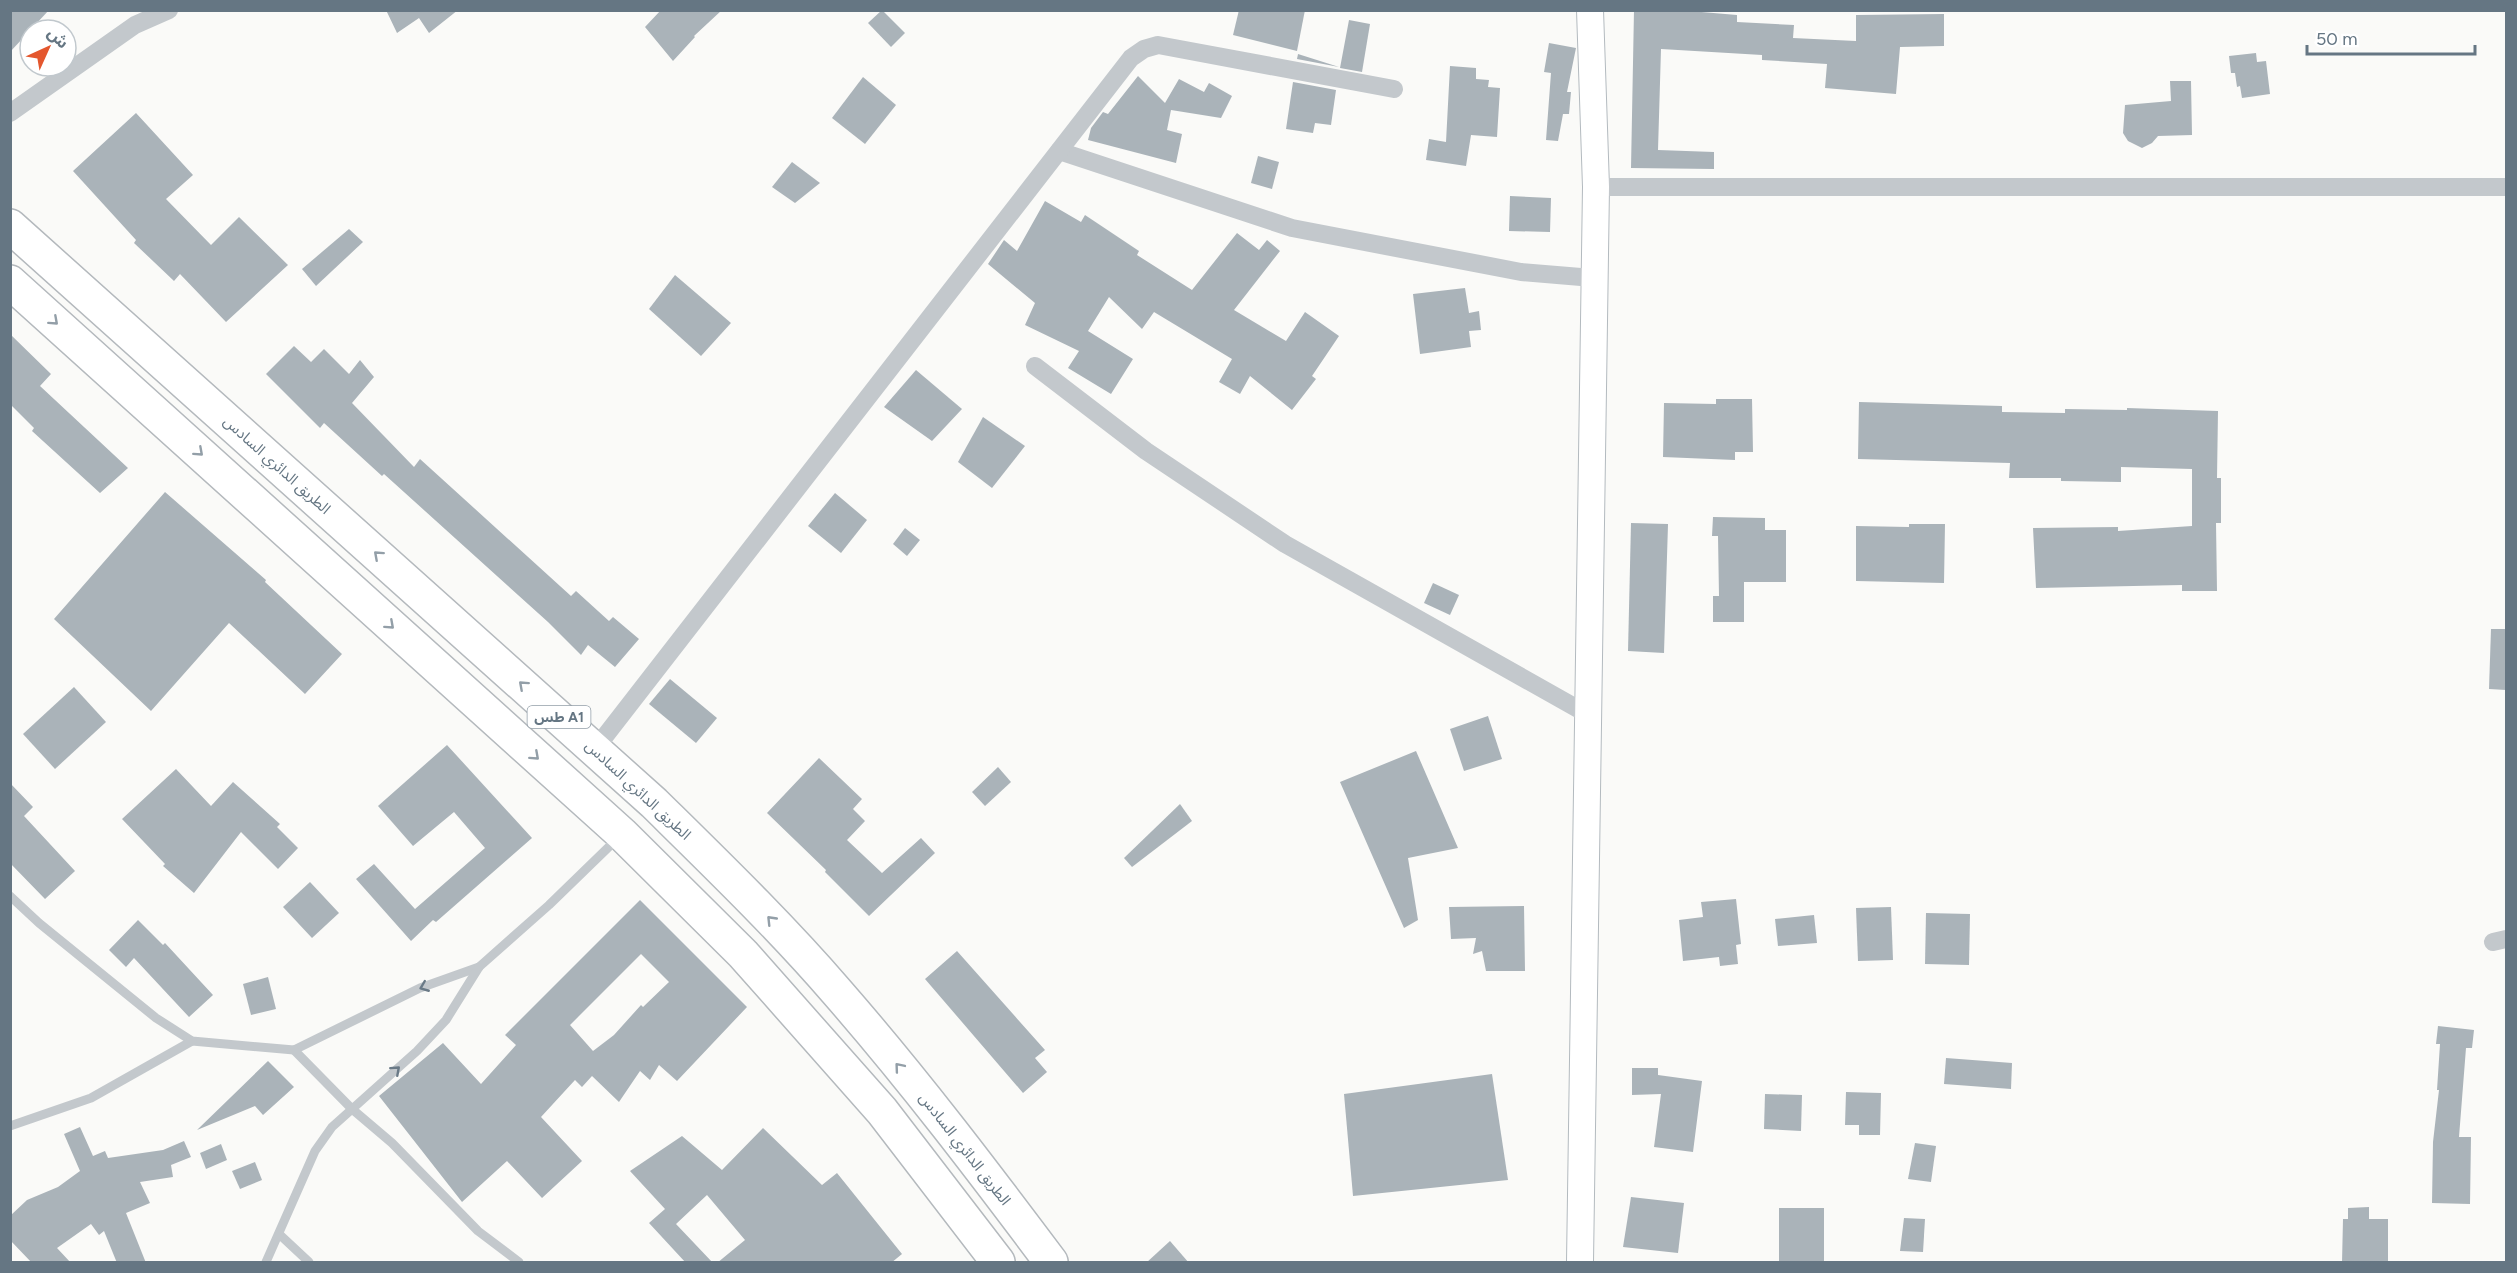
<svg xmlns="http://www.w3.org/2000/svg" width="2517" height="1273" font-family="Figtree,'Noto Sans Arabic',sans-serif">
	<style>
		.building { fill: #aab3b9; fill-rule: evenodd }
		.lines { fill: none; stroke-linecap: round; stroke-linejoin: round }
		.secondary-casing { stroke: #b3babf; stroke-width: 28 }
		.highway-casing { stroke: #b4b9bd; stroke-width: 36 }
		.lane { stroke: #c3c8cc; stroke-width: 9 }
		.street { stroke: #c3c8cc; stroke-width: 18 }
		.secondary { stroke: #fff; stroke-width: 26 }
		.highway { stroke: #fff; stroke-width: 33 }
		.oneway { stroke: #939fa8 }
		.oneway2 { stroke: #6a7a87 }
		.labels { text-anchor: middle; stroke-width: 6; stroke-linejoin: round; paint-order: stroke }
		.shield { fill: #fff; stroke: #939fa8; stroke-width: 1.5 }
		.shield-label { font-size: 14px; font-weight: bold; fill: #657683 }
		.street-label { font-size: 15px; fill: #657683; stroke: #fff }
	</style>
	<rect width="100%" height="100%" fill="#fafaf8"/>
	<g class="building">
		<polygon points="10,10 49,10 10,52"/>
		<polygon points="386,10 458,10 429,33 419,18 397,33"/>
		<polygon points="661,10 722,10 694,36 695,37 673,61 645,27"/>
		<polygon points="882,10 905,33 891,47 868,23"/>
		<polygon points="1239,10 1305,10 1297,51 1233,35"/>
		<polygon points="1634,10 1678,10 1737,15 1737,22 1794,25 1793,38 1856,41 1856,15 1944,14 1944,46 1900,47 1896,94 1825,88 1827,64 1762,60 1762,55 1661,49 1658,150 1714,152 1714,169 1631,168"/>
		<polygon points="1349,20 1370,24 1362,72 1340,68"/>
		<polygon points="1549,43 1576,48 1567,92 1571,92 1569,114 1563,114 1558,141 1546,140 1551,73 1544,72"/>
		<polygon points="2256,53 2257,62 2266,61 2270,94 2242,98 2240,86 2237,87 2235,73 2231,73 2229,56"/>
		<polygon points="1298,54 1339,67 1297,59"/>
		<polygon points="1450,66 1476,68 1476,79 1489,80 1488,87 1500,88 1497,137 1471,135 1466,166 1426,160 1429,139 1446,142"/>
		<polygon points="1138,76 1165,103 1179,79 1204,92 1209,83 1232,96 1221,118 1171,110 1167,130 1182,134 1176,163 1088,140 1091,128 1103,112 1108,114"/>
		<polygon points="863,77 896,105 865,144 832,118"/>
		<polygon points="2170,81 2191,81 2192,135 2158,136 2152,143 2142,148 2128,141 2123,133 2125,105 2171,101"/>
		<polygon points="1293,82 1336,90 1331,125 1315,123 1313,133 1286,129"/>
		<polygon points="136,113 193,175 166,199 211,245 239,217 288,265 226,322 180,274 174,281 134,243 136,240 73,171"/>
		<polygon points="1258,156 1279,162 1272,189 1251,183"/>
		<polygon points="792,162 820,183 795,203 772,187"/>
		<polygon points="1510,196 1551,198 1550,232 1509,231"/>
		<polygon points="1045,201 1081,222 1085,215 1139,251 1137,255 1192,290 1237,233 1259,250 1267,240 1280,251 1234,310 1286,341 1305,312 1339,336 1312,376 1316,379 1292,410 1250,376 1240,394 1219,382 1232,359 1154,312 1142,329 1109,297 1088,331 1133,359 1111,394 1068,368 1079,351 1025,325 1035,303 988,264 1004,240 1017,251"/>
		<polygon points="349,229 363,242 316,286 302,269"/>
		<polygon points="675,275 731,323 701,356 649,309"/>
		<polygon points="1465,288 1469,313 1479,311 1481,330 1469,331 1471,347 1420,354 1413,294"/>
		<polygon points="10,334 51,374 40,386 128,468 100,493 32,431 34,428 10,404"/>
		<polygon points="294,346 311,362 324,349 349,374 360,360 374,377 352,403 414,467 420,459 571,596 576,591 609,621 613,617 639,639 615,667 588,645 581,655 548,622 384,474 382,476 324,423 320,428 266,374"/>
		<polygon points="916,370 962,409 932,441 884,407"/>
		<polygon points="1716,399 1752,399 1753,452 1735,452 1735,460 1663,457 1664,403 1716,404"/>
		<polygon points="1859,402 2002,406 2002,412 2065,413 2065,409 2127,410 2127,408 2218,411 2217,478 2221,478 2221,523 2216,523 2217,591 2182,591 2182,585 2036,588 2033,528 2118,527 2118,531 2192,526 2192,469 2121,467 2121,482 2061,481 2061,478 2009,478 2010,463 1858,459"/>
		<polygon points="983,417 1025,446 992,488 958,462"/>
		<polygon points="165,492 266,580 265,582 342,654 305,694 229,623 151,711 54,619"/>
		<polygon points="835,493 867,520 841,553 808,526"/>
		<polygon points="1713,517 1765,518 1765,530 1786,530 1786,582 1744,582 1744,622 1713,622 1713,596 1719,596 1718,536 1712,536"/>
		<polygon points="1631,523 1668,524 1664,653 1628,651"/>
		<polygon points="1909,524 1945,524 1944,583 1856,581 1856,526 1909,527"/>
		<polygon points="905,528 920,540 907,556 893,544"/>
		<polygon points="1433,583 1459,595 1450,615 1424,603"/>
		<polygon points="2491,629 2506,629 2506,690 2489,689"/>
		<polygon points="670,679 717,718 696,743 649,704"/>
		<polygon points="74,687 106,722 55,769 23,734"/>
		<polygon points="1488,716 1502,759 1464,771 1450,729"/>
		<polygon points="447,745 532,838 436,922 433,920 411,941 356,879 374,864 415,909 485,848 454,812 413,846 378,806"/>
		<polygon points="1416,751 1458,848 1408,858 1418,920 1404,928 1340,782"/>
		<polygon points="819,758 862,799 853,809 865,821 847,840 882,873 921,838 935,853 869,916 825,872 826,870 767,813"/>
		<polygon points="998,767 1011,782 985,806 972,792"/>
		<polygon points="176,769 211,806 233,782 280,824 277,827 298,848 278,869 241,832 194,893 163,866 165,864 122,819"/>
		<polygon points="10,783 33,807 24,816 75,871 45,899 10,863"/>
		<polygon points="1180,804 1192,821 1132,867 1124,858"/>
		<polygon points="310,882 339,913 312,938 283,907"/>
		<polygon points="1736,899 1741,944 1736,945 1738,964 1720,966 1719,957 1683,961 1679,920 1703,917 1701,902"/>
		<path d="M 640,900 L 747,1007 L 677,1081 L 659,1065 L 650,1080 L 640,1071 L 619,1102 L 592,1076 L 582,1087 L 575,1080 L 541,1117 L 582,1161 L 542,1198 L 507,1161 L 462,1202 L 379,1096 L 443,1043 L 481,1084 L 516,1045 L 505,1035 ZM 641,954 L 669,982 L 643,1007 L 641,1005 L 614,1035 L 593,1051 L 570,1025 Z"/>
		<polygon points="1524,906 1525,971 1486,971 1482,951 1473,954 1476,938 1451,939 1449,907"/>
		<polygon points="1891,907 1893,960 1858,961 1856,908"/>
		<polygon points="1926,913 1970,914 1969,965 1925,964"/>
		<polygon points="1814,915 1817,943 1778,946 1775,919"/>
		<polygon points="138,920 163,945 165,943 213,995 189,1017 134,958 126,967 109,950"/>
		<polygon points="957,951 1045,1050 1035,1058 1047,1072 1023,1093 925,979"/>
		<polygon points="268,977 276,1009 251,1015 243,984"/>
		<polygon points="2438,1026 2474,1030 2472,1048 2466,1048 2459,1137 2471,1137 2470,1204 2432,1203 2433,1142 2439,1090 2437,1090 2440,1044 2436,1044"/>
		<polygon points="1946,1058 2012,1063 2011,1089 1944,1084"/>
		<polygon points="268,1061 294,1087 263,1115 255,1106 197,1130"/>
		<polygon points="1632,1068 1658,1068 1658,1075 1702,1081 1693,1152 1654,1147 1661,1094 1632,1095"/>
		<polygon points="1492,1074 1508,1180 1353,1196 1344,1094"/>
		<polygon points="1846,1092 1881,1093 1880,1135 1859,1135 1859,1125 1845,1125"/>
		<polygon points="1765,1094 1802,1095 1801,1131 1764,1129"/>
		<polygon points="80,1127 93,1156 105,1151 108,1158 163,1150 184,1141 191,1157 171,1165 173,1177 140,1182 150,1203 126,1213 146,1263 117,1263 104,1231 99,1235 91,1224 57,1248 71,1263 32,1263 10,1240 10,1216 27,1200 58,1187 80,1171 64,1134"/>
		<polygon points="763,1128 822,1185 837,1173 902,1254 891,1263 717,1263 745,1240 707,1195 676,1224 713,1263 686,1263 649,1223 665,1209 630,1171 682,1136 722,1170"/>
		<polygon points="1915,1143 1936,1146 1931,1182 1908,1179"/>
		<polygon points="221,1144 227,1160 206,1169 200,1153"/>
		<polygon points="255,1162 262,1180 240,1189 232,1171"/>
		<polygon points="1631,1197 1684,1203 1678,1253 1623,1247"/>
		<polygon points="2369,1207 2369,1219 2388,1219 2388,1263 2342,1263 2343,1219 2348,1219 2348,1208"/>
		<rect x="1779" y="1208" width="45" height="55"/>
		<polygon points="1904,1218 1925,1219 1923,1252 1900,1251"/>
		<polygon points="1170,1241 1189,1263 1146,1263"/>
	</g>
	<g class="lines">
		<defs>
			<polyline id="secondary" points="1580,1262 1596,187 1590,10"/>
			<g id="highway">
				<path d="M 10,226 L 654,803 C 717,865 780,926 837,992 C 913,1079 982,1170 1051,1262"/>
				<polyline points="10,282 622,834 743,954 882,1111 998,1262"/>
			</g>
		</defs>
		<use href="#secondary" class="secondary-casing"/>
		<use href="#highway" class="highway-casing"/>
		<g class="lane">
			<polyline points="10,896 39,923 156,1018 192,1041 294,1050 420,988 479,967"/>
			<polyline points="294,1050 352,1109 392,1143 478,1231 519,1262"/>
			<polyline points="10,1126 91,1098 192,1041"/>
			<polyline points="279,1234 309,1262"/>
			<polyline points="266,1262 315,1151 332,1127 417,1051 446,1020 479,967 549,905 618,838"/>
		</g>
		<g class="street">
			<polyline points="10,113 135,25 169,10"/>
			<polyline points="1059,151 1292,228 1521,272 1593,278"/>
			<polyline points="1596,187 2506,187"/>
			<polyline points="1035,366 1146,451 1285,544 1587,714"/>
			<polyline points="595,749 1131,58 1144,49 1158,45 1394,89"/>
			<polyline points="2493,942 2506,939"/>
		</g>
		<use href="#secondary" class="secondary"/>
		<use href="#highway" class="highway"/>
	</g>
	<defs><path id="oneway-chevron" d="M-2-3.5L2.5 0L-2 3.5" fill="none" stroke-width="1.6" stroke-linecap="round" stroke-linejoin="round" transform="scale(1.5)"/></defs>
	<g class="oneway">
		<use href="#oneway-chevron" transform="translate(54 321) rotate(42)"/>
		<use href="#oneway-chevron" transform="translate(199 452) rotate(42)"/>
		<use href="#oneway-chevron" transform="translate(378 555) rotate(-138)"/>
		<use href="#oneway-chevron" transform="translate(390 625) rotate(42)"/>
		<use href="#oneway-chevron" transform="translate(523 685) rotate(-138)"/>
		<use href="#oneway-chevron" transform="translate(535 756) rotate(42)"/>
		<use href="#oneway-chevron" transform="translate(771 920) rotate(-134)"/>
		<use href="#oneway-chevron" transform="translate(899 1067) rotate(-130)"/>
	</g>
	<g class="oneway2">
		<use href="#oneway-chevron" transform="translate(424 987) rotate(158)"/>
		<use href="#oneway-chevron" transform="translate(396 1070) rotate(-42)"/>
	</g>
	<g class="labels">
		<rect class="shield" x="527.5" y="706" width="63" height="22" rx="4.5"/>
		<g class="shield-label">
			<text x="559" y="722">طس A1</text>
		</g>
		<g class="street-label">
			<text transform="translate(277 465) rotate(42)" y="5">الطريق الدائري السادس</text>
			<text transform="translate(638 790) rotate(43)" y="5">الطريق الدائري السادس</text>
			<text transform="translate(965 1149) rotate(52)" y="5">الطريق الدائري السادس</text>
		</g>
	</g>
	<rect width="2517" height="1273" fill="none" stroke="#657683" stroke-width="24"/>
	<g transform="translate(48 48) rotate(45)"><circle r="28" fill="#ffffff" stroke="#c1c8cd" stroke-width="1.5"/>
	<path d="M0-4.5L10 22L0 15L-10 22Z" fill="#e4572e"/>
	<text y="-9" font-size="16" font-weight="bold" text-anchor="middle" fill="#657683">ش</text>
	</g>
	<path d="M2307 45v9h168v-9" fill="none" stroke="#657683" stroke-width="3"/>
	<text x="2316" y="45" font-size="18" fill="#657683" stroke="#ffffff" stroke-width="4.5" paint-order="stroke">50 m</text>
</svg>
